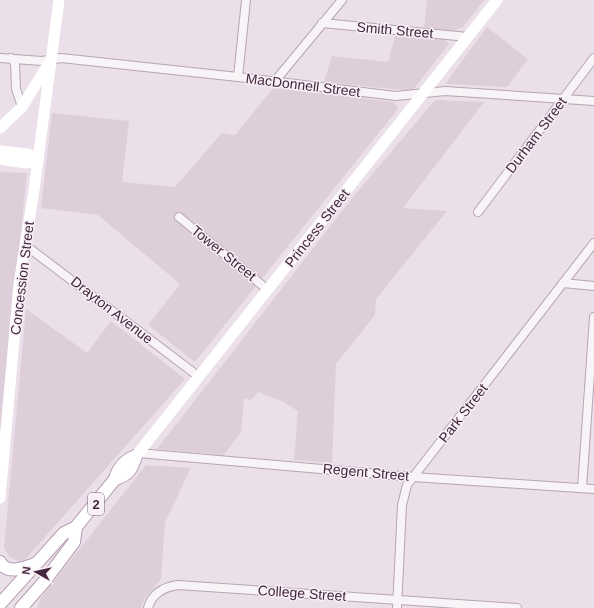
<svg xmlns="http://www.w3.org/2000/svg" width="594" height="608" font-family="Helvetica,sans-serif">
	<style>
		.built { fill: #ddceda }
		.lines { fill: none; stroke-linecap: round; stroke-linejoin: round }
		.street-casing { stroke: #b6a5b2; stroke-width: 10 }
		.primary-casing { stroke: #b89eb3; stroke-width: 14 }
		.street { stroke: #f8f3f7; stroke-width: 8 }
		.secondary { stroke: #fff; stroke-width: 11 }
		.primary { stroke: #fff; stroke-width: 12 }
		.labels { text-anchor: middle; stroke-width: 3; stroke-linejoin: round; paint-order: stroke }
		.shield { fill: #f8f0f6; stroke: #7a6375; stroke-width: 1 }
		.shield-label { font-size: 13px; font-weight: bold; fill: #44273e }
		.street-label { font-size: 14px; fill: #44273e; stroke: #f8f0f6 }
	</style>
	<rect width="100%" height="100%" fill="#ebe0e9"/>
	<g class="built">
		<polygon points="427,0 484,0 463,27 453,31 424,28"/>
		<polygon points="487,27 528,59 507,87 445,84"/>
		<polygon points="395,36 444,39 449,44 412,91 324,82 332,56 388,62"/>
		<polygon points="275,88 394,102 398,109 195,362 148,325 180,284 98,215 41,208 52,113 129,121 122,182 175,187 222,133 235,135 270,92"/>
		<polygon points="435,100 484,102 403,208 447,211 376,299 375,315 336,364 332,463 294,460 298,411 280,400 258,392 251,400 244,398 241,432 224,455 157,449 353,197"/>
		<polygon points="0,172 27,173 0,432"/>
		<polygon points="26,309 87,353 111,321 185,379 22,563 10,557 4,548"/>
		<polygon points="146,465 191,468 165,522 161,579 145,598 141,608 37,608 41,598"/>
	</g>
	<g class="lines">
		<defs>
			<g id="street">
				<polyline points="322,23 468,37"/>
				<polyline points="0,58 42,61 61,58 238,77 396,96 445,91 594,101"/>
				<polyline points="11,58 15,63 16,89 22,107"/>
				<polyline points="238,77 246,0"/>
				<polyline points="275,81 342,0"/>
				<polyline points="478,212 594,58"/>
				<polyline points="179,217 268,290"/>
				<polyline points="25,245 198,376"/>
				<polyline points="563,283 594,286"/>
				<polyline points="138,453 413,477 594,489"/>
				<polyline points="582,488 594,317"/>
				<path d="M 148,608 C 152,593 164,587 178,585 L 517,608"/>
				<polyline points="397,608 402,505 407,485 594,243"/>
			</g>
			<g id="primary">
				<path d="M 115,479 C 129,475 132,469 136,456"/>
				<path d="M 0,562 C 7,575 24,568 35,564"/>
				<path d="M 0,604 L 64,533 L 76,527 L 115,479 C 118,468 125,460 136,456"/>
				<polyline points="21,608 44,582 74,542 76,527"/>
			</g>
		</defs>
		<use href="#street" class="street-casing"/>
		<use href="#primary" class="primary-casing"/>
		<use href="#street" class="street"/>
		<g class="secondary">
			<polyline points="0,128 22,107 49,63"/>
			<polyline points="0,151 28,154 38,162"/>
			<polyline points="0,159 25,163 38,162"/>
			<polyline points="136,456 497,0"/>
			<polyline points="0,498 19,284 34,190 59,0"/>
		</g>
		<use href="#primary" class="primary"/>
	</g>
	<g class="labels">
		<rect class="shield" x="88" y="493" width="16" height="22" rx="3"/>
		<g class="shield-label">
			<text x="96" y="509">2</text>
		</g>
		<g class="street-label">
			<text transform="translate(395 30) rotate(5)" y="5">Smith Street</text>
			<text transform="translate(303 85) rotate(7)" y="5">MacDonnell Street</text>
			<text transform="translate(536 135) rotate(-53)" y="5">Durham Street</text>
			<text transform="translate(317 228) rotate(-52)" y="5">Princess Street</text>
			<text transform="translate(224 253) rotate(39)" y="5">Tower Street</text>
			<text transform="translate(22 278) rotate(-83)" y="5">Concession Street</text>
			<text transform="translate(112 310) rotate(38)" y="5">Drayton Avenue</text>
			<text transform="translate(463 413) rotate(-52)" y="5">Park Street</text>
			<text transform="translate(366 472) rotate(5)" y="5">Regent Street</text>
			<text transform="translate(302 593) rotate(4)" y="5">College Street</text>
		</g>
	</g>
	<g transform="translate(36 572) rotate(278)" stroke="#f8f0f6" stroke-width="3" paint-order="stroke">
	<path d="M0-3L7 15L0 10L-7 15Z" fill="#44273e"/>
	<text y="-6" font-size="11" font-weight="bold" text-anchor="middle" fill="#44273e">N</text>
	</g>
</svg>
